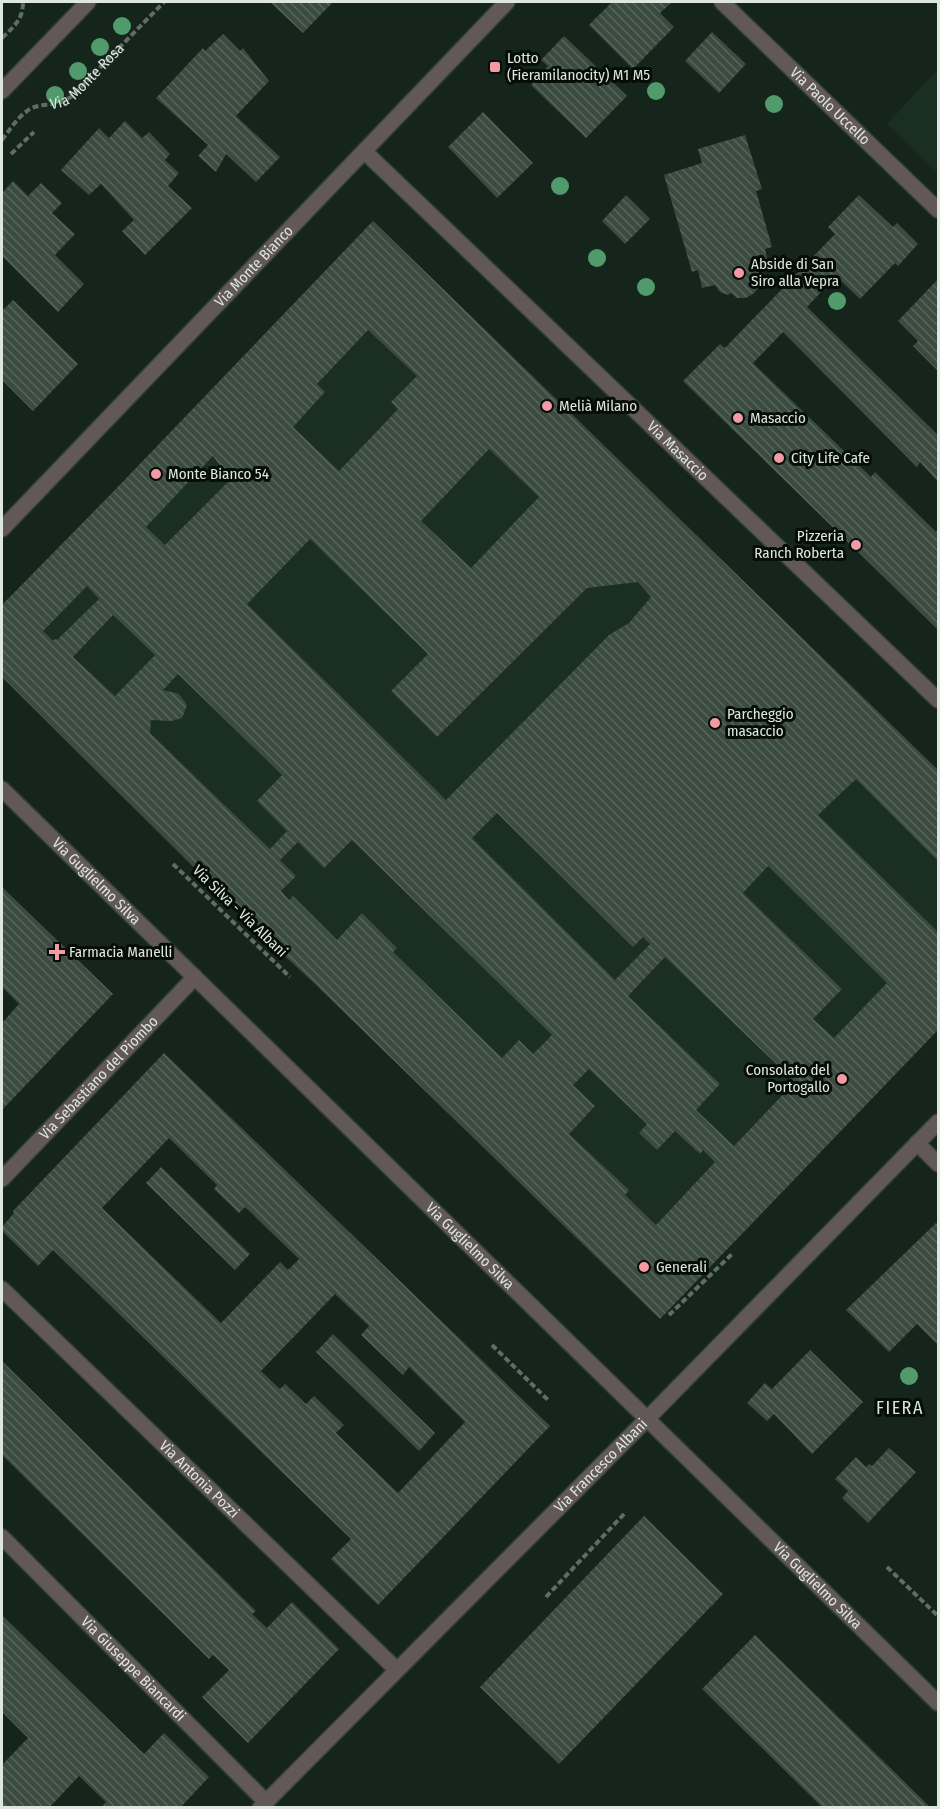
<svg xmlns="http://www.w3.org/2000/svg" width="940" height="1809" font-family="'Fira Sans Condensed',sans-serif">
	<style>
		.built { fill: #1a2f21 }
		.building { fill: url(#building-back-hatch); fill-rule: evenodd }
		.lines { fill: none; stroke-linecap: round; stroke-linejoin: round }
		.street-casing { stroke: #324037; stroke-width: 18 }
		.path { stroke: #5f6d64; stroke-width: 4; stroke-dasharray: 6 3; stroke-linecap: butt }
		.street { stroke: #625859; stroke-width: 15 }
		.tree { fill: #519a6c }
		.poi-dot { fill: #f39aa7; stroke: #060c08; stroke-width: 2 }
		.labels { text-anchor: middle; stroke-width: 6; stroke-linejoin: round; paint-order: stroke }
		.poi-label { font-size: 15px; fill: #dde7e0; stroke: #060c08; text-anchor: start }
		.street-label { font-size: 15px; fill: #dde7e0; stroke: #060c08 }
		.quarter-label { font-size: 18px; letter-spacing: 1.5px; fill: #d4e8da; stroke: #060c08 }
	</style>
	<defs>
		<pattern id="building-back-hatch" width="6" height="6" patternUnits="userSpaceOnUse" patternTransform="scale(1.5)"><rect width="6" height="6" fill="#3b4b40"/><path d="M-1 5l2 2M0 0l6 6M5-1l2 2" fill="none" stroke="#57655b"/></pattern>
	</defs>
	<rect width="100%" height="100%" fill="#16251b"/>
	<g class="built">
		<polygon points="938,69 938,175 887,124"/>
		<polygon points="373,221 938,770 938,1030 660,1319 315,984 258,931 2,677 2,605 112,493"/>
	</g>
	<g class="building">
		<polygon points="270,2 333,2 303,33"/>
		<polygon points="612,2 672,2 660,13 674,27 633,69 589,25"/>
		<polygon points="712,32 746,64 719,93 685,61"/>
		<polygon points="223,34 240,51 243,48 269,81 236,116 280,157 256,182 226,154 216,172 198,156 208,145 156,98 203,48 205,51"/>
		<polygon points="564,36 627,96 586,138 531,85 548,66 541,60"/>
		<polygon points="483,112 533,163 497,198 448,147"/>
		<polygon points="125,121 142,138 149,132 170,154 165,160 179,173 168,186 192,208 145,255 122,231 134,220 101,184 89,195 61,170 99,128 109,138"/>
		<polygon points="745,135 762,189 756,191 772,247 765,249 770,270 758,274 760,286 754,293 746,298 737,298 731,293 728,295 720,292 715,285 702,288 698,270 692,272 664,175 702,163 698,149"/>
		<polygon points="13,181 28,196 41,183 62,203 52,213 75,234 55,255 84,284 58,312 2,256 2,193"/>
		<polygon points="626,195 650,219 625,244 602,221"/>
		<polygon points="859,195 893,227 897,223 918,244 898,266 895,263 860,299 836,276 807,307 938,435 938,482 920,462 917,467 783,332 753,363 871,477 875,472 936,532 938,529 938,630 683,381 720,344 725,348 835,234 828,227"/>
		<path d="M 373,221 L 938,770 L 938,861 L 856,779 L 818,815 L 938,932 L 938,1030 L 660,1319 L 315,984 L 258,931 L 2,677 L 2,605 L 112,493 ZM 368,330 L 417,376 L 391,402 L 398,409 L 339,471 L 293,427 L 325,392 L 317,384 ZM 489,449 L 539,497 L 471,568 L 421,521 ZM 213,456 L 230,480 L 165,545 L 146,527 ZM 310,539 L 428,654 L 391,691 L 437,737 L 587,588 L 638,582 L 651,597 L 629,623 L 609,635 L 446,800 L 247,604 ZM 87,586 L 99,599 L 58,639 L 52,640 L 43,631 ZM 113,615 L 155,655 L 115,696 L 73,657 ZM 178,674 L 282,775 L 257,801 L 287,831 L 270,849 L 150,733 L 151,720 L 171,721 L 182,718 L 187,705 L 179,694 L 163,690 ZM 497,813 L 633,947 L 643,937 L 650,944 L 615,980 L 472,838 ZM 352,840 L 552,1035 L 533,1054 L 519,1040 L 502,1058 L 393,952 L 397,948 L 362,913 L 337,940 L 293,896 L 289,900 L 281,891 L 296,876 L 280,860 L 298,842 L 324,868 ZM 768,866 L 887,983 L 834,1038 L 813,1019 L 842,989 L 743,893 ZM 665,957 L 795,1082 L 734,1146 L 696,1110 L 720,1084 L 628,996 ZM 589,1069 L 647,1124 L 639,1133 L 657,1150 L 675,1131 L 700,1154 L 703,1150 L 715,1162 L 656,1225 L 625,1195 L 629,1190 L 569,1134 L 595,1106 L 573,1085 Z"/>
		<polygon points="938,279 938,371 913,346 918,341 898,321"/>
		<polygon points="13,300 78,364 33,411 2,380 2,311"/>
		<polygon points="2,887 113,994 2,1110 2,1023 19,1004 2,987"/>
		<path d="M 164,1053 L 550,1426 L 378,1605 L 331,1559 L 351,1539 L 53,1250 L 38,1266 L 2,1231 L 2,1227 L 14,1213 L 13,1211 ZM 169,1138 L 217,1185 L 214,1189 L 239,1213 L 245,1207 L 299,1259 L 288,1270 L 280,1262 L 221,1323 L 102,1208 ZM 335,1294 L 369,1326 L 361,1335 L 403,1375 L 409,1367 L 465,1422 L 398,1493 L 336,1433 L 344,1425 L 314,1396 L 306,1404 L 285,1384 L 280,1389 L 261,1371 Z"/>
		<polygon points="161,1167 250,1254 235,1270 146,1183"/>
		<polygon points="936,1223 938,1225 938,1345 917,1324 889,1352 846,1310"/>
		<polygon points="333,1334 435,1433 419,1451 316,1352"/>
		<polygon points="810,1350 863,1402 812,1454 774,1414 767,1421 747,1403 765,1383 772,1389"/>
		<polygon points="2,1361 256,1611 252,1614 267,1628 292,1602 339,1649 248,1743 202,1697 229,1670 213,1655 209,1659 2,1455"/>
		<polygon points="889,1448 916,1472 868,1523 842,1498 848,1491 835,1479 856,1457 866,1467 869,1464 872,1466"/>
		<polygon points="644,1516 723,1594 559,1764 480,1687"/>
		<polygon points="2,1615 144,1754 164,1733 209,1777 180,1808 101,1808 106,1802 79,1776 49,1808 2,1808 2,1765 28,1738 2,1712"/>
		<polygon points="755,1635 931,1808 823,1808 702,1689"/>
	</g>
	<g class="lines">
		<defs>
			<g id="street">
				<path id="s2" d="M 722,2 L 938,210"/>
				<polyline points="2,91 88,2"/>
				<path id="s3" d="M 364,151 L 938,700"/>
				<path id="s4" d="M 2,529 L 507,2"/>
				<path id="s5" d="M 2,789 L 938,1703"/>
				<polyline points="917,1143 938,1164"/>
				<path id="s6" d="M 2,1179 L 195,977"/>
				<path id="s7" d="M 2,1289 L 397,1670"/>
				<path id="s8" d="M 2,1537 L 266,1802"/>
				<path id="s9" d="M 260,1808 L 647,1419 L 938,1122"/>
			</g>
		</defs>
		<use href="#street" class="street-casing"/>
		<g class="path">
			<path d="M 2,38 C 14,26 23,20 23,2"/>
			<path id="s1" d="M 2,140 C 9,131 17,118 27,111 C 40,101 55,109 72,96 L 164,2"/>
			<polyline points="11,154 34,132"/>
			<polyline points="173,864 290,977"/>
			<polyline points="669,1315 732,1254"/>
			<polyline points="492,1345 548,1400"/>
			<polyline points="887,1567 938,1616"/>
			<polyline points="546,1597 624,1514"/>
		</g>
		<use href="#street" class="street"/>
	</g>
	<g class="tree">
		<circle cx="122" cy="26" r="9"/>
		<circle cx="100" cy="47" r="9"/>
		<circle cx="78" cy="71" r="9"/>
		<circle cx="656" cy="91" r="9"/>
		<circle cx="55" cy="95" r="9"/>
		<circle cx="774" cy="104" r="9"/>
		<circle cx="560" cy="186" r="9"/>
		<circle cx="597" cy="258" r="9"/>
		<circle cx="646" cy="287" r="9"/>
		<circle cx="837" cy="301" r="9"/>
		<circle cx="909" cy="1376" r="9"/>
	</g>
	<g class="poi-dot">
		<rect x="489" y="61" width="12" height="12" rx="3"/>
		<circle cx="739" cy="273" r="6"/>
		<circle cx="547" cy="406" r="6"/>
		<circle cx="738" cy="418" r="6"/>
		<circle cx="779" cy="458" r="6"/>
		<circle cx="156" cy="474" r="6"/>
		<circle cx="856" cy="545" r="6"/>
		<circle cx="715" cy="723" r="6"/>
		<path d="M54 943h6v6h6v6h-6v6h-6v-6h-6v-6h6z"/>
		<circle cx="842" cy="1079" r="6"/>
		<circle cx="644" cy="1267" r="6"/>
	</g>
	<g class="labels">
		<g class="poi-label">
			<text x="507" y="63">Lotto<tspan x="507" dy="17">(Fieramilanocity) M1 M5</tspan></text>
			<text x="751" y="269">Abside di San<tspan x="751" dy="17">Siro alla Vepra</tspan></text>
			<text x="559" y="411">Melià Milano</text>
			<text x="750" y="423">Masaccio</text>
			<text x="791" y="463">City Life Cafe</text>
			<text x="168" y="479">Monte Bianco 54</text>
			<text x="844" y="541" text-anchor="end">Pizzeria<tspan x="844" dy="17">Ranch Roberta</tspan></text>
			<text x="727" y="719">Parcheggio<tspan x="727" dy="17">masaccio</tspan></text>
			<text x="69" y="957">Farmacia Manelli</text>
			<text x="830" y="1075" text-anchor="end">Consolato del<tspan x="830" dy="17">Portogallo</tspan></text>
			<text x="656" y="1272">Generali</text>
		</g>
		<g class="street-label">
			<text dy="5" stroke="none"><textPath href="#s1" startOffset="110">Via Monte Rosa</textPath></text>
			<text dy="5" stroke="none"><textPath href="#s2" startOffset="150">Via Paolo Uccello</textPath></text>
			<text dy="5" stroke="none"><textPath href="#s4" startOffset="364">Via Monte Bianco</textPath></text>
			<text dy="5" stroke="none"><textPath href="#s3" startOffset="434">Via Masaccio</textPath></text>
			<text dy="5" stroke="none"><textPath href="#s5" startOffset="132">Via Guglielmo Silva</textPath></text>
			<text transform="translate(240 911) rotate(44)" y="5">Via Silva - Via Albani</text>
			<text dy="5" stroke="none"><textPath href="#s6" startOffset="140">Via Sebastiano del Piombo</textPath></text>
			<text dy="5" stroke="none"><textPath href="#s5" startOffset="654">Via Guglielmo Silva</textPath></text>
			<text dy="5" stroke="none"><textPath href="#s9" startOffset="483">Via Francesco Albani</textPath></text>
			<text dy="5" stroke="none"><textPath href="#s7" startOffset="274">Via Antonia Pozzi</textPath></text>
			<text dy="5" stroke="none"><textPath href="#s5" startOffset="1140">Via Guglielmo Silva</textPath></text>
			<text dy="5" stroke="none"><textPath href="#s8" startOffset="186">Via Giuseppe Biancardi</textPath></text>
		</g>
		<g class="quarter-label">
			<text x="900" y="1414">FIERA</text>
		</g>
	</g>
	<rect width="940" height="1809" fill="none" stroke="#dde7e0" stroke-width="6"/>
</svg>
